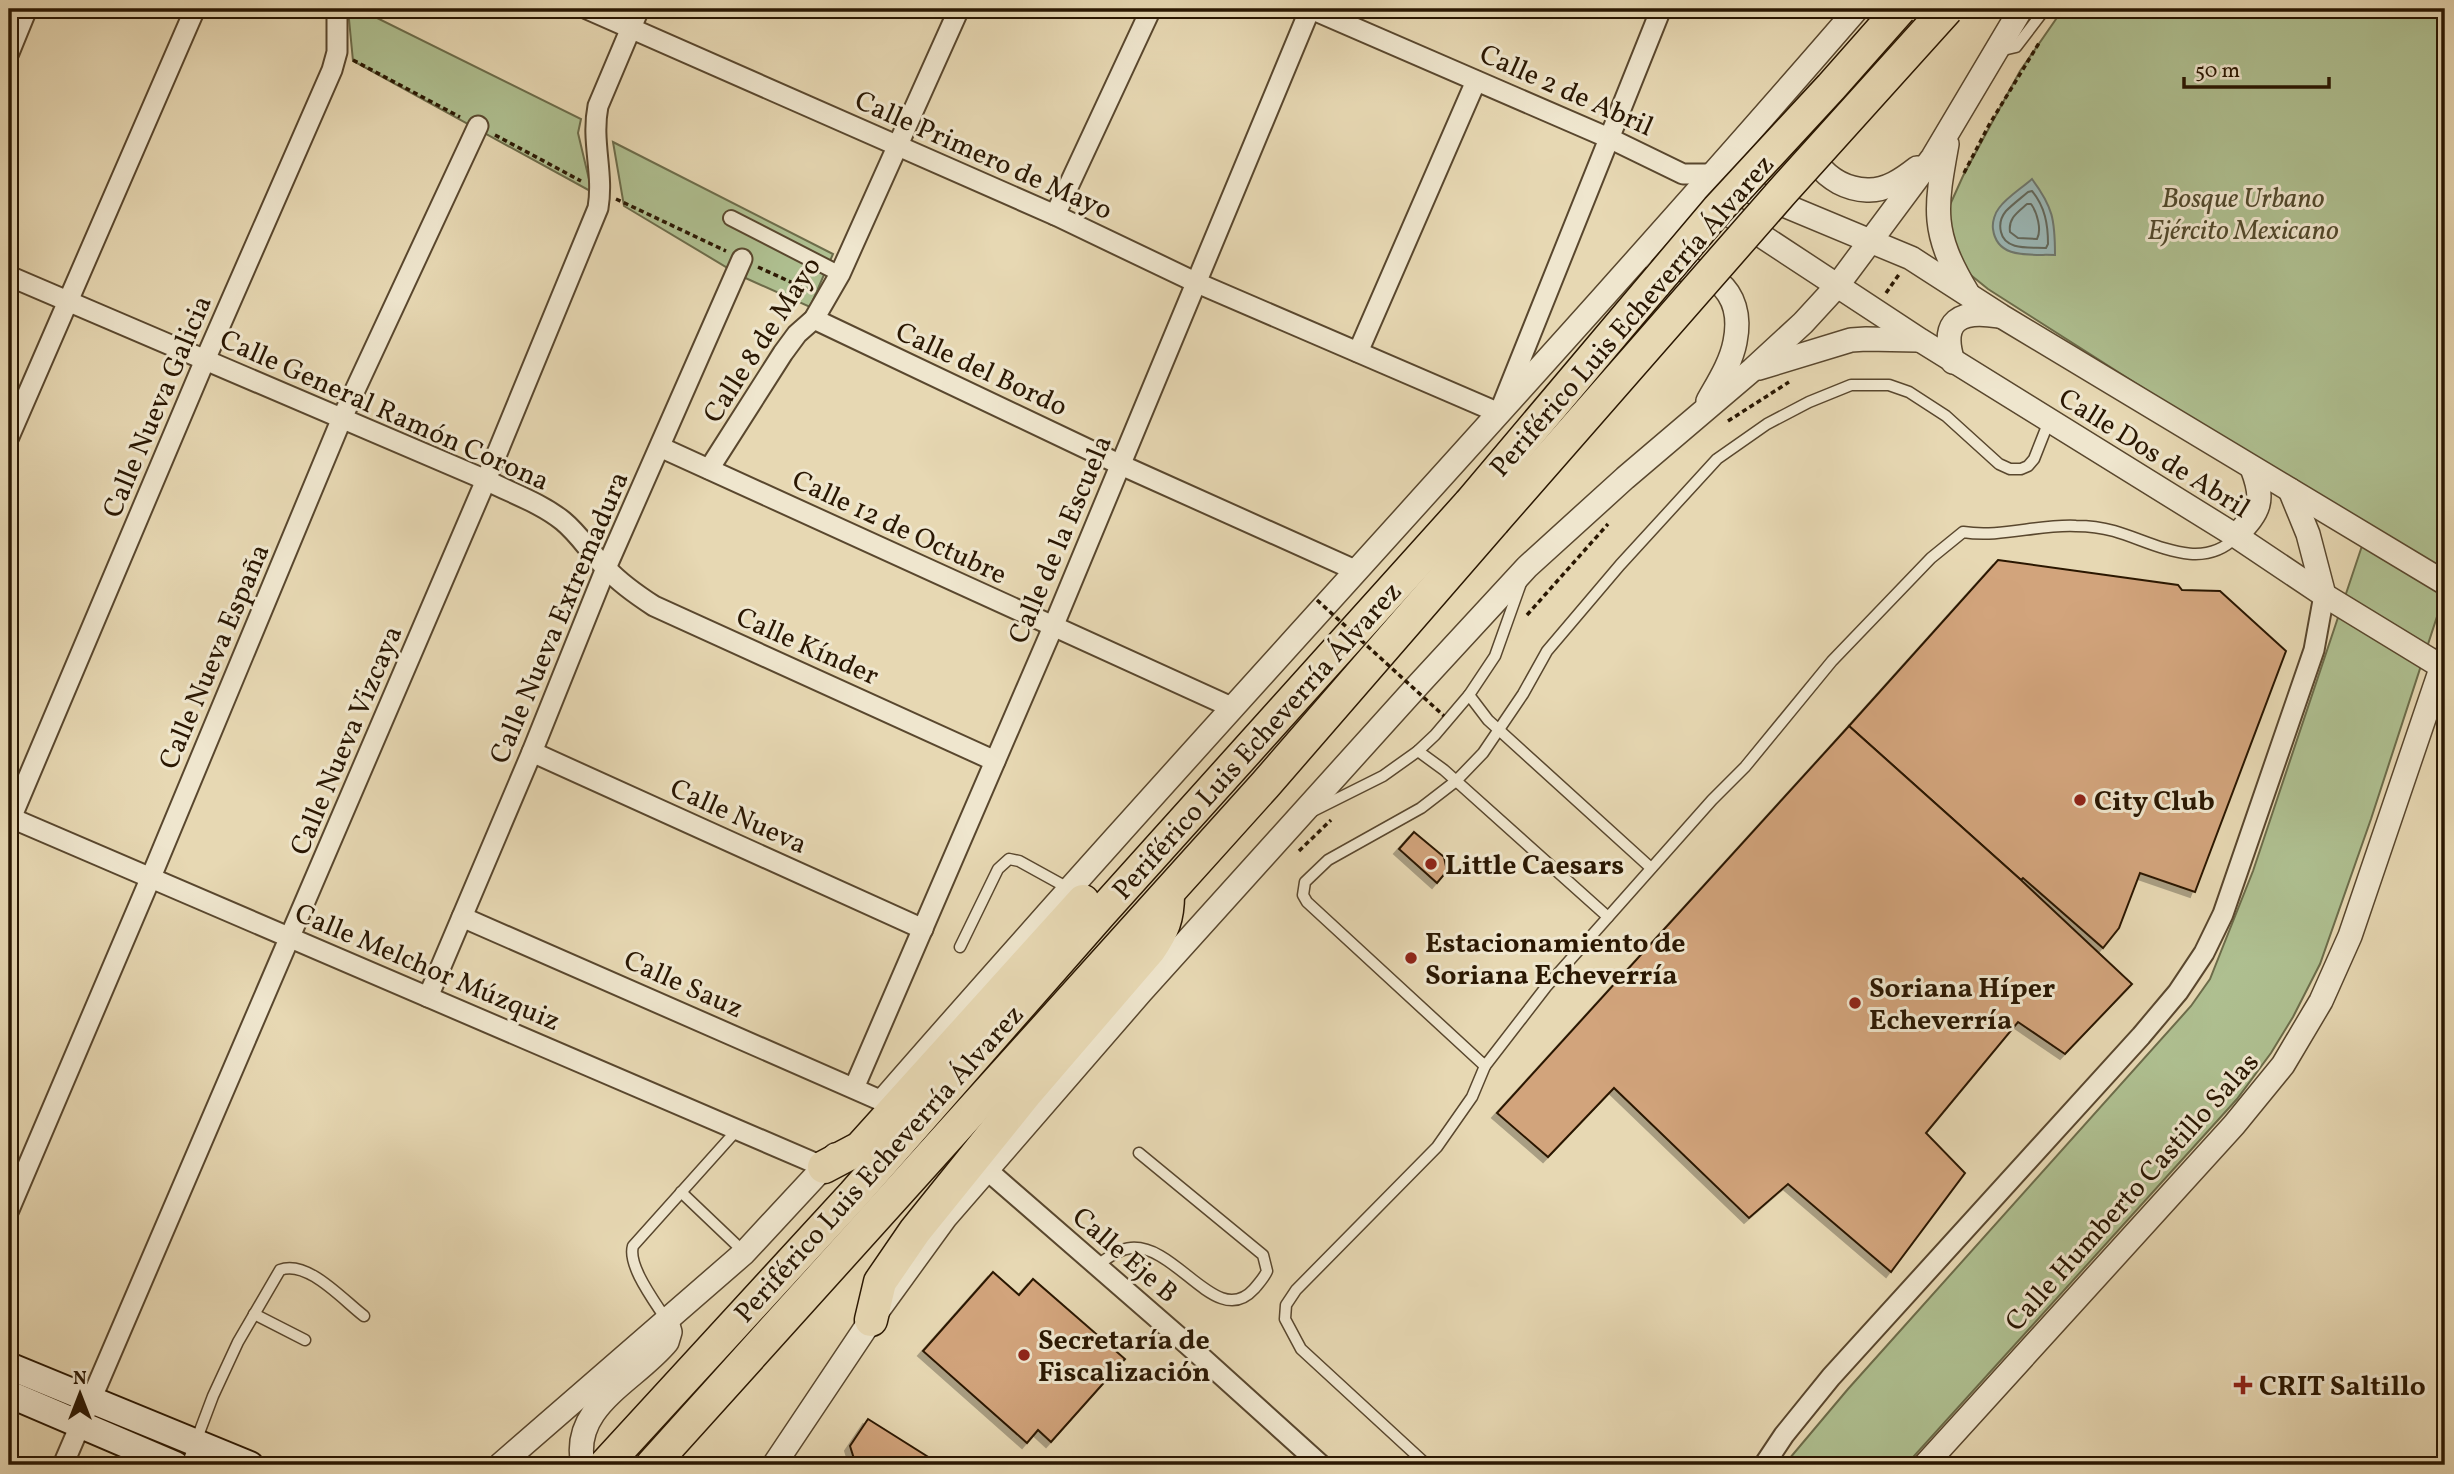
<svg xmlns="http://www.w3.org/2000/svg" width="2454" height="1474" font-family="Vollkorn,serif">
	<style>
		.green { fill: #afc091; stroke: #6c6c4a; stroke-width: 2 }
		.water { fill: #9bb8b7; stroke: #6e786f; stroke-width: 2 }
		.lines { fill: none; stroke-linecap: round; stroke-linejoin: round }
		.shore { stroke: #62685c; stroke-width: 2 }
		.building { fill: #d2a47c; stroke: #2a1702; stroke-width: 2; filter: url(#shadow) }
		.service-casing { stroke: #59472e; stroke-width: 13 }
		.pedestrian-casing { stroke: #59472e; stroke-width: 18 }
		.minor-casing { stroke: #59472e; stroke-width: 23 }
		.tertiary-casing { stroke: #59472e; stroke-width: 26 }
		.secondary-casing { stroke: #2a1702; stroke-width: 30 }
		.trunk-casing { stroke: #2a1702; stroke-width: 35 }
		.path { stroke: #2a1702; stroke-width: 3.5; stroke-dasharray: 5 3.5; stroke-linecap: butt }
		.service { stroke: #efe6ce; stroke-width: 10 }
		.pedestrian { stroke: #efe6ce; stroke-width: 14 }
		.minor { stroke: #efe6ce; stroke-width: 19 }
		.tertiary { stroke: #efe6ce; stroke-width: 23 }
		.secondary { stroke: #efe6ce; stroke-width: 26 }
		.trunk { stroke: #e7d8b3; stroke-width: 32 }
		.trunk-bridge-casing { stroke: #2a1702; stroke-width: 35; stroke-linecap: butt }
		.path-bridge { stroke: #2a1702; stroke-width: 3.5; stroke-dasharray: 5 3.5; stroke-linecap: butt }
		.trunk-bridge { stroke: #e7d8b3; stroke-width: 32 }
		.poi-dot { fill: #8f2418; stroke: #efe6ce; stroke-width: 2.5 }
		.labels { text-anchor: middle; stroke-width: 6; stroke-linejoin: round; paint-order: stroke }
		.street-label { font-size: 28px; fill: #2a1702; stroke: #efe6ce }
		.park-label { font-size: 28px; font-style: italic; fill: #524a2d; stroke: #efe6ce }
		.poi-label { font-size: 28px; font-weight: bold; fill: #2a1702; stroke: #efe6ce; text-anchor: start }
	</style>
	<defs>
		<filter id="shadow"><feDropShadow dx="-5" dy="5" stdDeviation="0" flood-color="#0004"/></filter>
	</defs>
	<rect width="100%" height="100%" fill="#e7d8b3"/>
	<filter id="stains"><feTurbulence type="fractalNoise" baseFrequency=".00286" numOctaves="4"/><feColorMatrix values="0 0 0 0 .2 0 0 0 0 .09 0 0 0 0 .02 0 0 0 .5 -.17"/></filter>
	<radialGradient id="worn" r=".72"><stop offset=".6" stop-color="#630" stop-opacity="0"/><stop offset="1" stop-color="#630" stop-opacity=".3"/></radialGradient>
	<g class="green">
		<polygon points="348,9 359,9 581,119 578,133 592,192 353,61"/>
		<polygon points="2063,9 2445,9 2445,592 2371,819 2320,964 2293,1017 2271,1053 2237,1099 1906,1465 1784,1465 1848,1389 2191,1006 2210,979 2253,871 2367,531 1988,289 1967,272 1950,244 1949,207 1963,176 2020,71"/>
		<polygon points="613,142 833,254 810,307 741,276 624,206"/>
	</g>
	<path class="water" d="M 2032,179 C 2053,207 2055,220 2055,255 C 2031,254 1997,260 1993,229 C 1992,222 1995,213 1999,208 C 2007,197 2022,188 2032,179 Z"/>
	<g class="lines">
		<g class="shore">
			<path d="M 2032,191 C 2045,207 2048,224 2048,244 L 2046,248 C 2031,247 2005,251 2001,232 C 1999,224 2001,217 2006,211 C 2013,204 2021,198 2028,192 Z"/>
			<path d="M 2027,204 L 2031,204 C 2037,212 2042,230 2037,239 L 2018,238 L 2010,232 C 2008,218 2018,212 2027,204 Z"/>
		</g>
	</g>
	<g class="building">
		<polygon points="1998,560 2178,585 2182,590 2220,591 2286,651 2195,892 2140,873 2119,928 2103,948 2023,878 2021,880 1849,726"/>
		<polygon points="1849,726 2021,880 2132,984 2065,1054 2018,1022 1926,1133 1965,1173 1891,1272 1788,1184 1749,1218 1614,1088 1548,1157 1497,1113"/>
		<polygon points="1414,832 1444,857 1447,871 1437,883 1399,849"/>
		<polygon points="993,1272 1019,1295 1033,1279 1125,1359 1051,1442 1038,1430 1027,1443 923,1351"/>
		<polygon points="868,1419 941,1465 861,1465 855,1462 850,1446"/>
	</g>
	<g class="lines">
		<defs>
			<g id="service">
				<polyline points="1999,51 2016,47 2045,9"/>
				<path d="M 2049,421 L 2034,459 L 2028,466 L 2021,469 L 2010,469 L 1999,464 L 1946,416 L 1909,392 L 1889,385 L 1851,385 L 1809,402 L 1767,424 L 1717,459 L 1620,565 L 1547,651 L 1523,694 L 1483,753 L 1456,781 L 1421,808 L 1328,860 L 1305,882 L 1303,895 L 1307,902 L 1485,1066 L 1546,987 L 1712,800 L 1745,767 L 1832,661 L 1931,558 L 1963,532 C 2001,538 2038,524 2076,526 C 2088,526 2103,528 2114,531 C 2153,542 2201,573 2236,537"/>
				<polyline points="1469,695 1488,720 1651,868"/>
				<polyline points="1418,751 1444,770 1608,917"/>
				<polyline points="1313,811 1383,776 1418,751 1435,735 1469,695 1495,656 1521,583"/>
				<polyline points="960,947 998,869 1009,859 1019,861 1068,888"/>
				<polyline points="681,1192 744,1252"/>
				<path d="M 1097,1265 C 1107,1259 1118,1249 1131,1248 C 1177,1244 1217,1330 1254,1289 C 1259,1283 1264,1278 1267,1271 L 1263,1255 L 1139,1153"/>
				<polyline points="254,1314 305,1340"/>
				<path d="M 667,1321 C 656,1303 627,1266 633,1246 L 737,1130"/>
				<path d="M 187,1465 L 213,1396 L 238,1342 L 280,1270 C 307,1259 343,1300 364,1316"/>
				<polyline points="1427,1465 1301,1349 1285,1319 1286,1305 1296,1290 1437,1147 1472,1097 1485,1066"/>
			</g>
			<polyline id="pedestrian" points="731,218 840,274"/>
			<g id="minor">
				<polyline points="587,9 1055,215 1195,282 1499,413 1661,9"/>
				<polyline points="1311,9 1611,139 1683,174 1711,174"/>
				<polyline points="9,53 27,9"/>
				<polyline points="1055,215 1151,9"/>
				<path d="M 9,276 L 486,480 C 511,493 541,503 563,521 C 580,535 591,554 607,569 C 621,584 637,595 654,606 L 995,761"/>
				<polyline points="814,319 1121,465 1357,571"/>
				<polyline points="1358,352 1476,81"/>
				<polyline points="9,437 195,9"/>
				<polyline points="660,447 1231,707"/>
				<polyline points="709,469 783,353 797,334 814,319 840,274 959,9"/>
				<polyline points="532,752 923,929"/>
				<polyline points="9,817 824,1167"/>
				<polyline points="9,823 205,360 332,70 337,52 337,9"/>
				<polyline points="462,917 882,1101"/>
				<polyline points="428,997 532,752 606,568 742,259"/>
				<polyline points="854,1088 1053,627 1310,9"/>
				<polyline points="987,1170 1187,1344 1321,1465"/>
				<polyline points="9,1210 151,877 342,418 478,126"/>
				<path d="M 63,1465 L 486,480 L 598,208 C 604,173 591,142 598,106 L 639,9"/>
				<polyline points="1764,1465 1784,1435 1831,1377 2141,1036 2178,992 2204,953 2223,914 2314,650 2324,595"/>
			</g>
			<g id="tertiary">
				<path d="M 1805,109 C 1797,150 1826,188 1867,190 C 1886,191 1903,179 1917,168"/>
				<path d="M 1947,144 C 1935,210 1931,232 1967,292"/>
				<polyline points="1726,181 1911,258 2001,316 2445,583"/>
				<polyline points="1707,200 1920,340 2236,536 2324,595 2442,667"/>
				<path d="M 1657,271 C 1706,261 1746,288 1735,342 C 1731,363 1718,383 1708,401"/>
				<path d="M 1953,362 C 1940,320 1960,310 1998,316"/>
				<polyline points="1759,368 1851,340 1866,339 1917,340"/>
				<polyline points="2290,490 2308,534 2324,595"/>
				<path d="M 2236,536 C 2260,510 2265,502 2252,468"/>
				<path d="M 885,1098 C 1205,731 1539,377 1857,9"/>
				<polyline points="500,1465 744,1253 835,1155"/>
				<path d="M 583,1465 C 570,1406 635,1381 667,1342 L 670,1332 L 667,1322"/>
				<polyline points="774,1465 871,1320 945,1218 1141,992 1419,684 1527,567 1625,478 1752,370 1803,323 1837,286 1933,157 2021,9"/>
				<polyline points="1925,1465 2234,1125 2283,1065 2321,1001 2350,936 2445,657"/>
			</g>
			<g id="secondary">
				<polyline points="9,1366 250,1465"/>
				<polyline points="9,1394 175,1465"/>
			</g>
			<g id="trunk">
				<polyline points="824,1167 860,1148 1083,901"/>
				<path d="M 871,1320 L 880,1282 L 915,1231 L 1027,1092 L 1150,949 C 1163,930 1168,918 1168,895"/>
				<polyline points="605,1465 854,1194 1100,914 1470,503"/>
				<polyline points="652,1465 1265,785 1494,521"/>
			</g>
		</defs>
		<use href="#service" class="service-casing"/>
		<use href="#pedestrian" class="pedestrian-casing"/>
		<use href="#minor" class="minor-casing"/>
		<use href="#tertiary" class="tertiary-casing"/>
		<use href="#secondary" class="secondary-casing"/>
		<use href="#trunk" class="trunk-casing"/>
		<g class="path">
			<polyline points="353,60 460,117"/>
			<polyline points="495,135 581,181"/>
			<polyline points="1964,173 1989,125 2039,43"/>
			<polyline points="616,199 726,251"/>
			<polyline points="758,267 808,290"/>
			<polyline points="1886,293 1900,273"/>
			<polyline points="1728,421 1789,382"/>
			<polyline points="1527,615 1608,524"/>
			<polyline points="1299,851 1331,820"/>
		</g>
		<use href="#service" class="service"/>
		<use href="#pedestrian" class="pedestrian"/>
		<use href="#minor" class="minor"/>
		<use href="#tertiary" class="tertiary"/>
		<use href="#secondary" class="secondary"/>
		<use href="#trunk" class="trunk"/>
		<defs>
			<g id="trunk-bridge">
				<polyline points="1470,503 1718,209 1831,87 1900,9"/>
				<polyline points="1494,521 1782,192 1947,9"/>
			</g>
		</defs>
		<use href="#trunk-bridge" class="trunk-bridge-casing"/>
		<polyline class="path-bridge" points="1317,600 1444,716"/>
		<use href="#trunk-bridge" class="trunk-bridge"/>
	</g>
	<g class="poi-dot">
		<circle cx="2080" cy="800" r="7"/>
		<circle cx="1431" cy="864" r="7"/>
		<circle cx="1411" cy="958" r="7"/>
		<circle cx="1855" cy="1003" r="7"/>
		<circle cx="1024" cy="1355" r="7"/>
		<path d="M2239.5 1374.5h7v7h7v7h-7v7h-7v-7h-7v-7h7z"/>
	</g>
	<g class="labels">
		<g class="street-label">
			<text transform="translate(1567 89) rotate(24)" y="10">Calle 2 de Abril</text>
			<text transform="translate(984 154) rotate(24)" y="10">Calle Primero de Mayo</text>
			<text transform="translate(1631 315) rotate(-49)" y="10">Periférico Luis Echeverría Álvarez</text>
			<text transform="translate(761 339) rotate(-57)" y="10">Calle 8 de Mayo</text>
			<text transform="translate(982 368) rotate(25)" y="10">Calle del Bordo</text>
			<text transform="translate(156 406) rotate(-67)" y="10">Calle Nueva Galicia</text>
			<text transform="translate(385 409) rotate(24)" y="10">Calle General Ramón Corona</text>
			<text transform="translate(2155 452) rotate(32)" y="10">Calle Dos de Abril</text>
			<text transform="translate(900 526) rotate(25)" y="10">Calle 12 de Octubre</text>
			<text transform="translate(1059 539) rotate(-67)" y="10">Calle de la Escuela</text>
			<text transform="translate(558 617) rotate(-67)" y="10">Calle Nueva Extremadura</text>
			<text transform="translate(808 645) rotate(24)" y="10">Calle Kínder</text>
			<text transform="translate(213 656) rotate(-67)" y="10">Calle Nueva España</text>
			<text transform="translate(345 740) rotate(-67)" y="10">Calle Nueva Vizcaya</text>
			<text transform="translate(1256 740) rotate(-48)" y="10">Periférico Luis Echeverría Álvarez</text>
			<text transform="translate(739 815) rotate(24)" y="10">Calle Nueva</text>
			<text transform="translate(428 966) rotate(23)" y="10">Calle Melchor Múzquiz</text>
			<text transform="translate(684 983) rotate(24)" y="10">Calle Sauz</text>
			<text transform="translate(878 1163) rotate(-48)" y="10">Periférico Luis Echeverría Álvarez</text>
			<text transform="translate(2131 1191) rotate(-48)" y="10">Calle Humberto Castillo Salas</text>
			<text transform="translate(1126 1254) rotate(41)" y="10">Calle Eje B</text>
		</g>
		<g class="park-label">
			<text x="2243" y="207">Bosque Urbano<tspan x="2243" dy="32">Ejército Mexicano</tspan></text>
		</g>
		<g class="poi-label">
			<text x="2094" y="810">City Club</text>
			<text x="1445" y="874">Little Caesars</text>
			<text x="1425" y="952">Estacionamiento de<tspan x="1425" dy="32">Soriana Echeverría</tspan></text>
			<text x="1869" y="997">Soriana Híper<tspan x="1869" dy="32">Echeverría</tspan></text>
			<text x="1038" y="1349">Secretaría de<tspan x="1038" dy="32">Fiscalización</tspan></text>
			<text x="2259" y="1395">CRIT Saltillo</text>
		</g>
	</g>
	<rect width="2454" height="1474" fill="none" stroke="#e7d8b3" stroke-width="35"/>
	<rect x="10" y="10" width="2433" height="1453" fill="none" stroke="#2a1702" stroke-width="3.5"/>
	<rect x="18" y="18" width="2419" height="1439" fill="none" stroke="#2a1702" stroke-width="2"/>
	<g transform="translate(80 1394)" stroke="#efe6ce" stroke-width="5" paint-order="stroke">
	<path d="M0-5L12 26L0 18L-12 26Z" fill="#2a1702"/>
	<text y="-10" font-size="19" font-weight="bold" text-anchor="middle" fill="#2a1702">N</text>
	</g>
	<path d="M2184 77v10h145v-10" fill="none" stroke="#2a1702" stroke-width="3.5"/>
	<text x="2195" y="77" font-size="21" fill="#2a1702" stroke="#efe6ce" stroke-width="5" paint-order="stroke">50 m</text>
	<rect width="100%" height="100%" filter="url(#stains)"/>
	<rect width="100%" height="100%" fill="url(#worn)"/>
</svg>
